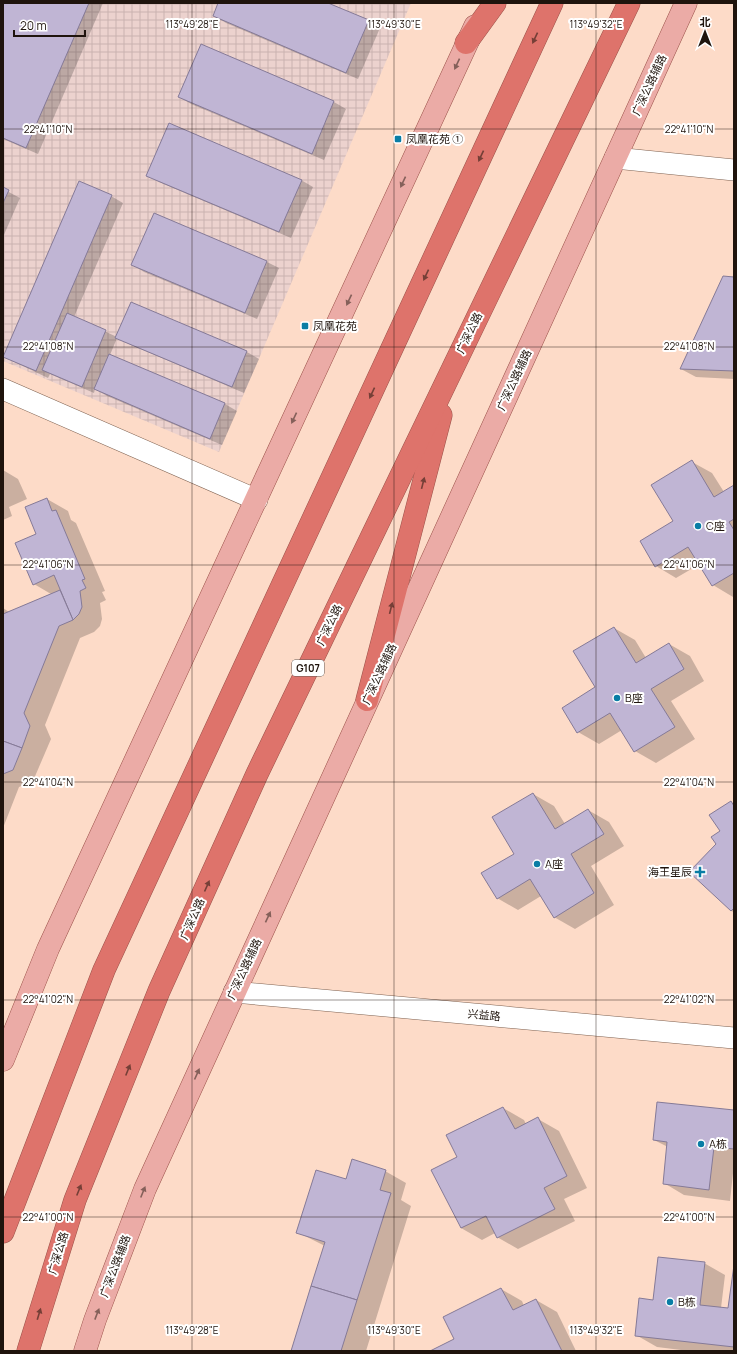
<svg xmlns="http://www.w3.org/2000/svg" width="737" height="1354" font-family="Manrope,'Noto Sans SC',sans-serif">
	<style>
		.industrial { fill: url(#industrial-grid) }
		.shadow { fill: #0003 }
		.building { fill: #c0b5d4; stroke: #857a97 }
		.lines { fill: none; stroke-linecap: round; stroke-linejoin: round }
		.street-casing { stroke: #7f6251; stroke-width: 22 }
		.primary-casing { stroke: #9b524a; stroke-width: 23 }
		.highway-casing { stroke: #9b524a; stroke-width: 23 }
		.street { stroke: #fff; stroke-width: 21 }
		.primary { stroke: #ebaba6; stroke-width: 22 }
		.highway { stroke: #de736b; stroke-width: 22 }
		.oneway { fill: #753f37 }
		.oneway2 { fill: #85605a }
		.ticks { fill: none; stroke: #1f140d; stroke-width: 1; stroke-opacity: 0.45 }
		.poi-dot { fill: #097da5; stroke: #fff; stroke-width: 1.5 }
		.labels { text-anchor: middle; stroke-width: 4; stroke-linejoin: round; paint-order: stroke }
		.shield { fill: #fff; stroke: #625a56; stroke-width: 1 }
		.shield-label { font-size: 10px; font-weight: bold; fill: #1f140d }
		.street-label { font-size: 11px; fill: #1f140d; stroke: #fff }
		.poi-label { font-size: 11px; fill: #1f140d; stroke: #fff; text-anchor: start }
		.ticks-label { font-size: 10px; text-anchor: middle; fill: #1f140d; stroke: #fff; stroke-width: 4; stroke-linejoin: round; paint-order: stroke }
	</style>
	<defs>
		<pattern id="industrial-grid" width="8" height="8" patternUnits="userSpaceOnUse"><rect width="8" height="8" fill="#ecd2ce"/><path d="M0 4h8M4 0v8" fill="none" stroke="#cab3b0"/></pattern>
	</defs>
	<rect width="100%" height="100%" fill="#fddbc8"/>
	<polygon class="industrial" points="3,3 411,3 219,452 3,361"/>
	<g class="shadow">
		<polygon points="3,3 103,3 38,154 3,139"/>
		<polygon points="220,3 325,3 380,28 358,79 226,23 214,16"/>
		<polygon points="179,97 334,102 346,109 324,160 191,104"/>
		<polygon points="148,176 301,180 313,187 291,238 159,182"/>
		<polygon points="3,189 20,198 3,237"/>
		<polygon points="111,196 123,203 74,317 117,337 131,303 247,352 259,359 244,393 129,344 117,338 110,355 225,404 237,411 222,445 107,396 95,389 94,393 50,374 48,378 4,357"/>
		<polygon points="154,214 267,262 279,268 257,319 144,272 133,265"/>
		<polygon points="734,278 734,379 696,377 681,369"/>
		<polygon points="692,462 712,473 724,492 734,486 733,597 713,585 700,564 676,578 656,566 674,522"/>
		<polygon points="3,470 18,479 27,499 9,507 12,516 3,520"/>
		<polygon points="47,499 68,511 71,520 76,523 105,591 102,592 106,600 100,603 102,619 100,626 94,632 80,638 45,725 51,739 33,781 19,787 3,828 3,608 9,612 51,594 34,584 38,534"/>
		<polygon points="614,628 635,640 646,658 669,644 690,656 704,681 671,701 695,739 656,763 635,751 622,730 599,744 578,732 596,688"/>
		<polygon points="533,794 554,806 565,824 588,810 609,822 624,846 591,866 614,905 575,929 554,917 541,896 518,910 497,898 516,854"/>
		<polygon points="731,802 734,804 734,912 731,911 717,844"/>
		<polygon points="503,1108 524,1120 526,1124 538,1119 559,1131 587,1188 564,1199 575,1221 518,1249 497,1237 495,1233 482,1240 461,1228 458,1158"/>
		<polygon points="734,1111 734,1164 730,1201 684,1195 664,1183 668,1147 654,1140"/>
		<polygon points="385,1171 406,1183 401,1200 411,1206 366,1351 292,1351 325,1246 297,1232 347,1180"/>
		<polygon points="704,1263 725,1275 721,1308 729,1309 734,1266 734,1351 689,1351 657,1347 636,1335 654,1301"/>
		<polygon points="501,1289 522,1301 524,1306 536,1300 557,1312 576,1351 432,1351 456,1339"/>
	</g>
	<g class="building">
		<polygon points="3,3 89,3 26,148 3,138"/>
		<polygon points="218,3 328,3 369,20 346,73 213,16"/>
		<polygon points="201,44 334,101 312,154 178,97"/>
		<polygon points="169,123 302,180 279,232 146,176"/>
		<polygon points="79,181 112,195 36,371 3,357"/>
		<polygon points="3,187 9,190 3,203"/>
		<polygon points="154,213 267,261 245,313 131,265"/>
		<polygon points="723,276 734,277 734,371 680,369"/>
		<polygon points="131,302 247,351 232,387 115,338"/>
		<polygon points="67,313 106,330 82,387 42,370"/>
		<polygon points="109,354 225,403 210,439 94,389"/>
		<polygon points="692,460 714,497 734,485 734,519 729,522 734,530 734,573 712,586 688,547 655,567 640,541 673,521 651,485"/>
		<polygon points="47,498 52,511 56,510 85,579 82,580 86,588 80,591 82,607 79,614 73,620 54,575 33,585 15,543 36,534 25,507"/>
		<polygon points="60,590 73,620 59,626 24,713 30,726 22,748 3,741 3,614"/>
		<polygon points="614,627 636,663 669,643 684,669 651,689 675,727 634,752 610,713 577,733 562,708 595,687 573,651"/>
		<polygon points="3,741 22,748 13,770 3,774"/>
		<polygon points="533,793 555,829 588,809 604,834 571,854 594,893 554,918 530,879 497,899 481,873 514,854 492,817"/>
		<polygon points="731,801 734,806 734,908 731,911 689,872 716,844 711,837 720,831 709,815"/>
		<polygon points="657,1102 734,1110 734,1149 714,1147 709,1190 663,1184 667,1142 653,1140"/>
		<polygon points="503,1107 515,1129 538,1117 567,1176 544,1188 555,1209 497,1238 486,1216 461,1228 431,1170 457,1157 446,1135"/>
		<polygon points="352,1159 386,1170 380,1190 391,1193 357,1300 311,1286 325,1242 296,1233 316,1170 346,1179"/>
		<polygon points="658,1257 705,1262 700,1305 728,1308 734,1265 734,1347 635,1336 639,1298 653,1300"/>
		<polygon points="311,1286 357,1300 341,1351 291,1351"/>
		<polygon points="501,1288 513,1310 536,1299 562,1351 430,1351 454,1339 443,1317"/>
	</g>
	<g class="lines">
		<defs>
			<g id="street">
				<polyline points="615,158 734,170"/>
				<polyline points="3,389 257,500"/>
				<polyline points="234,992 734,1038"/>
			</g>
			<g id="primary">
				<polyline points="3,1060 48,949 475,26"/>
				<polyline points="85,1351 95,1320 145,1189 686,3"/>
			</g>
			<g id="highway">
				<polyline points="466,43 495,3"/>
				<polyline points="367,700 441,415"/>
				<polyline points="3,1232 104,970 552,3"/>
				<polyline points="28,1351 75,1200 159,991 257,774 629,3"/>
			</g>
		</defs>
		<use href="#street" class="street-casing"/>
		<use href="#primary" class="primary-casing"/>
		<use href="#highway" class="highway-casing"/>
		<use href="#street" class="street"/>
		<use href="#primary" class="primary"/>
		<use href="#highway" class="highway"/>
	</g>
	<defs><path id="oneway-solid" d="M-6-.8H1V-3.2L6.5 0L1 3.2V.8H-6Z"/></defs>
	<g class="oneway">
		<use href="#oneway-solid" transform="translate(535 38) rotate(115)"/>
		<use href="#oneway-solid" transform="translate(481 156) rotate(115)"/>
		<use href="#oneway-solid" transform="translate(426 275) rotate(115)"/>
		<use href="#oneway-solid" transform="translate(372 393) rotate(115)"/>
		<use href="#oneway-solid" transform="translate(423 483) rotate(-76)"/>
		<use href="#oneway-solid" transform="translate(391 608) rotate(-76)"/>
		<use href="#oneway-solid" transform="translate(207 886) rotate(-66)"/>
		<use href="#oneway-solid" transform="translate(128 1070) rotate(-68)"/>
		<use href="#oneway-solid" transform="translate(79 1190) rotate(-68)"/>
		<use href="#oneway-solid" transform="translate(39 1314) rotate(-73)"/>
	</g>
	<g class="oneway2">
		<use href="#oneway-solid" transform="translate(457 64) rotate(115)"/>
		<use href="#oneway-solid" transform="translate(403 182) rotate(115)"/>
		<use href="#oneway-solid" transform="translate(349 300) rotate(115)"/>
		<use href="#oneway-solid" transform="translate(294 418) rotate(115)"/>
		<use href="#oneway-solid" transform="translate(268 917) rotate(-65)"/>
		<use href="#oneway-solid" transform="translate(197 1074) rotate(-66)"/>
		<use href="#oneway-solid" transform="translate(143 1192) rotate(-68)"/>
		<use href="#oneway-solid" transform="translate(97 1314) rotate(-69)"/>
	</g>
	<path class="ticks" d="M 192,3 L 192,1351M 394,3 L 394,1351M 596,3 L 596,1351M 3,129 L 734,129M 3,347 L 734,347M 3,565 L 734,565M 3,782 L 734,782M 3,1000 L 734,1000M 3,1217 L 734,1217"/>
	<g class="poi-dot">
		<rect x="394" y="135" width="8" height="8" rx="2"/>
		<rect x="301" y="322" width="8" height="8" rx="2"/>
		<circle cx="698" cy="526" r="4"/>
		<circle cx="617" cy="698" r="4"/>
		<circle cx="537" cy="864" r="4"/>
		<path d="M698 866h4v4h4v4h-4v4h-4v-4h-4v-4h4z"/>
		<circle cx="701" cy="1144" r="4"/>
		<circle cx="670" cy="1302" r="4"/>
	</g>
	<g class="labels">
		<rect class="shield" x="292" y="660" width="32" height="16" rx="3"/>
		<g class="shield-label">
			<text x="308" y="672">G107</text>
		</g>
		<g class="street-label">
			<text transform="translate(649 85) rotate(-65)" y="4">广深公路辅路</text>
			<text transform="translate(469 333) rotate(-64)" y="4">广深公路</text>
			<text transform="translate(514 380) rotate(-65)" y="4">广深公路辅路</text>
			<text transform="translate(329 625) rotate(-64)" y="4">广深公路</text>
			<text transform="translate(379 674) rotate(-65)" y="4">广深公路辅路</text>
			<text transform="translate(192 919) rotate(-66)" y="4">广深公路</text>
			<text transform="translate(244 969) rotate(-65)" y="4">广深公路辅路</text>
			<text transform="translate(484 1015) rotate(5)" y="4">兴益路</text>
			<text transform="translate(58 1253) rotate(-73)" y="4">广深公路</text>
			<text transform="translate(115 1266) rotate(-69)" y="4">广深公路辅路</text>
		</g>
		<g class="poi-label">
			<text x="406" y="143">凤凰花苑 ①</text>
			<text x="313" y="330">凤凰花苑</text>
			<text x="706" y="530">C座</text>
			<text x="625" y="702">B座</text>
			<text x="545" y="868">A座</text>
			<text x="692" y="876" text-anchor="end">海王星辰</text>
			<text x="709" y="1148">A栋</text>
			<text x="678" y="1306">B栋</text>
		</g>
	</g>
	<g class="ticks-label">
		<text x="192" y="28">113°49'28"E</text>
		<text x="394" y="28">113°49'30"E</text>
		<text x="596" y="28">113°49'32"E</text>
		<text x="48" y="133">22°41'10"N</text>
		<text x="689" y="133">22°41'10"N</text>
		<text x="48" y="350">22°41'08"N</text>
		<text x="689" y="350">22°41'08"N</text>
		<text x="48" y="568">22°41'06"N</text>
		<text x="689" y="568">22°41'06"N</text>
		<text x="48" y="786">22°41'04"N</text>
		<text x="689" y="786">22°41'04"N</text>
		<text x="48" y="1003">22°41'02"N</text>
		<text x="689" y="1003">22°41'02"N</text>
		<text x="48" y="1221">22°41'00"N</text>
		<text x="689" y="1221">22°41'00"N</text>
		<text x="192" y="1334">113°49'28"E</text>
		<text x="394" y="1334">113°49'30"E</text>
		<text x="596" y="1334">113°49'32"E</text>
	</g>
	<rect width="737" height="1354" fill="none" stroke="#1f140d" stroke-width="8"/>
	<g transform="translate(705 32)" stroke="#ffffff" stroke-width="3" paint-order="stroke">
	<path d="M0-3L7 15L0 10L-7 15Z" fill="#1f140d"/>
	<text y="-6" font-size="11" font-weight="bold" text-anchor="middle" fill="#1f140d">北</text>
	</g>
	<path d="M14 30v6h71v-6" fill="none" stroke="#1f140d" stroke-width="2"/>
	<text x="20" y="30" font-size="12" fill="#1f140d" stroke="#ffffff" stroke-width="3" paint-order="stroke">20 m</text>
</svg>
